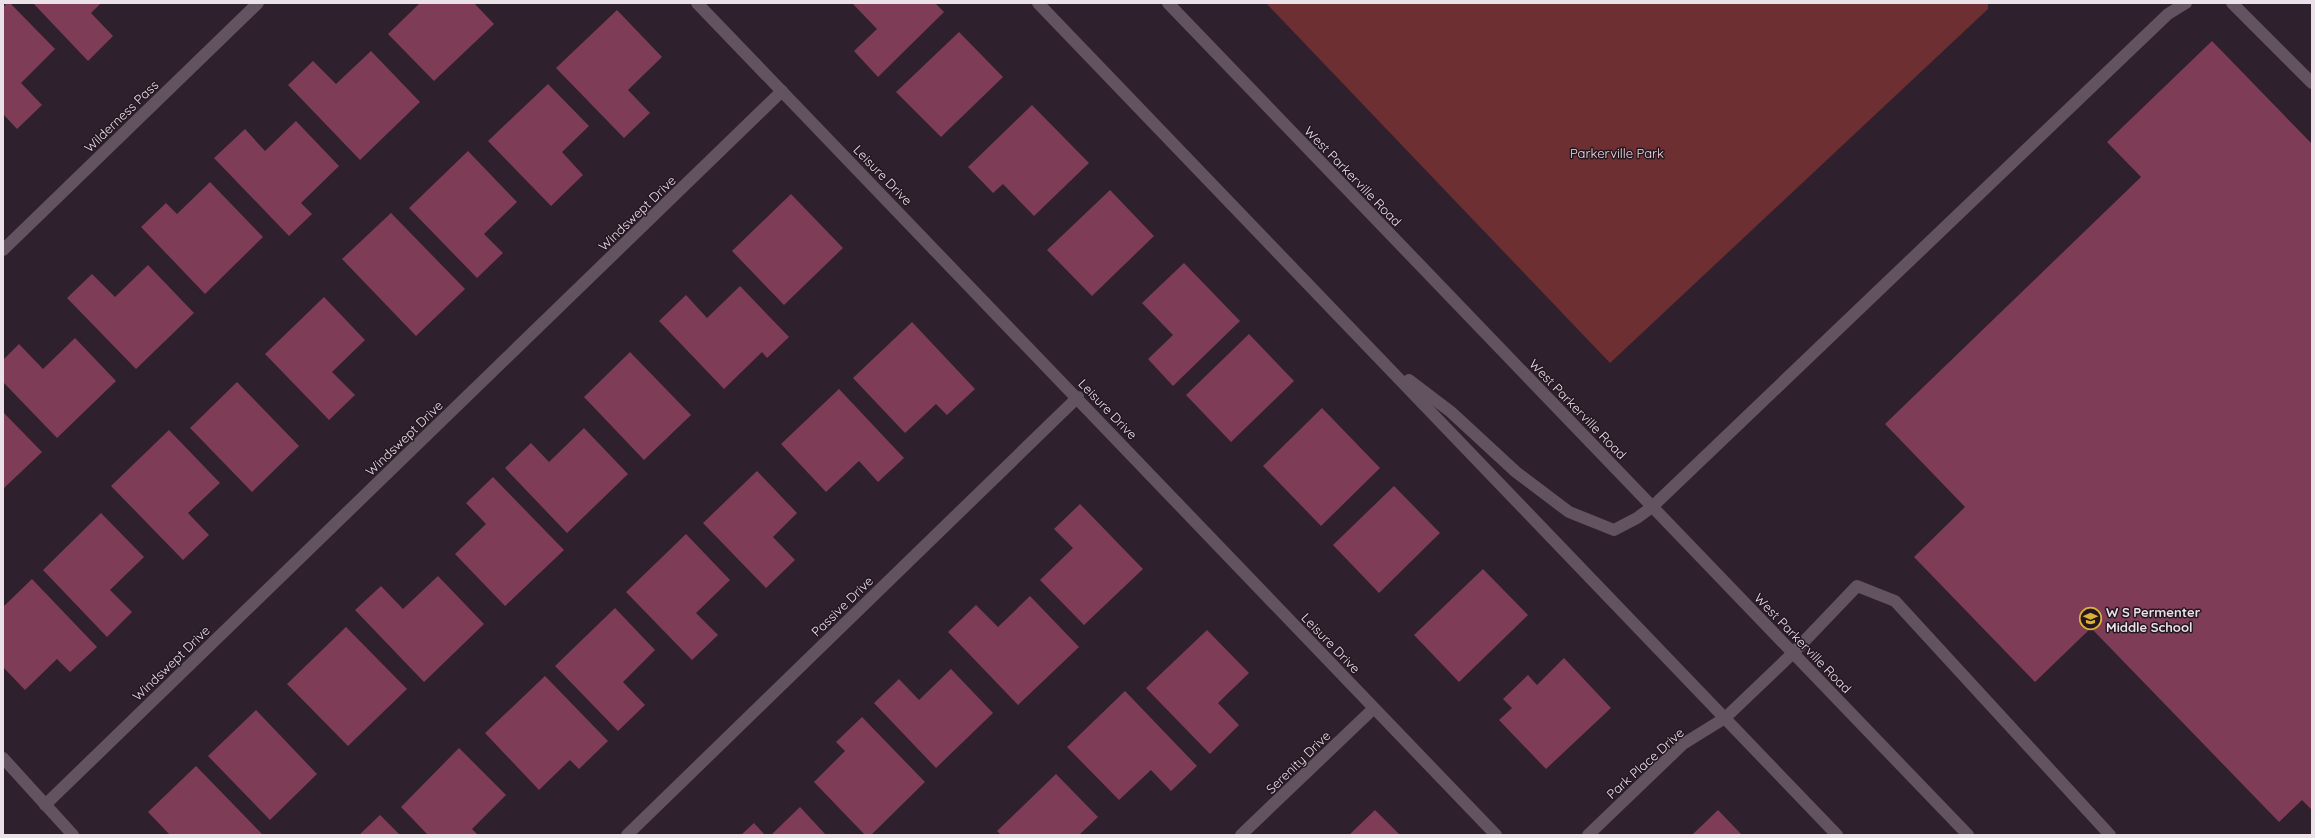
<svg xmlns="http://www.w3.org/2000/svg" width="2315" height="838" font-family="Quicksand,sans-serif">
	<style>
		.green { fill: #6e2f32 }
		.building { fill: #7e3c57 }
		.lines { fill: none; stroke-linecap: round; stroke-linejoin: round }
		.lane { stroke: #635360; stroke-width: 12 }
		.street { stroke: #635360; stroke-width: 12 }
		.secondary { stroke: #635360; stroke-width: 12 }
		.labels { text-anchor: middle; stroke-width: 3; stroke-linejoin: round; paint-order: stroke }
		.street-label { font-size: 13px; fill: #ebe2e9; stroke: #241722 }
		.park-label { font-size: 13px; fill: #f5dedd; stroke: #241722 }
		.poi-label { font-size: 13px; font-weight: bold; fill: #ebe2e9; stroke: #241722; text-anchor: start }
	</style>
	<rect width="100%" height="100%" fill="#2e202c"/>
	<polygon class="green" points="1266,3 1988,3 1988,9 1610,363"/>
	<g class="building">
		<polygon points="7,3 10,3 55,49 21,83 42,105 17,129 3,114 3,7"/>
		<polygon points="33,3 101,3 91,13 113,36 88,61"/>
		<polygon points="420,3 474,3 494,24 434,81 388,34"/>
		<polygon points="852,3 935,3 944,12 878,77 854,51 877,29"/>
		<polygon points="617,10 662,57 628,90 650,113 624,138 556,68"/>
		<polygon points="959,32 1003,77 941,137 896,92"/>
		<polygon points="2212,41 2312,144 2312,810 2302,800 2279,822 2091,628 2035,682 1914,557 1965,507 1885,424 2141,177 2107,142"/>
		<polygon points="371,51 420,102 360,160 288,85 313,61 336,84"/>
		<polygon points="548,84 589,126 562,152 583,175 551,206 488,141"/>
		<polygon points="1032,105 1089,163 1034,216 1003,184 993,193 968,167"/>
		<polygon points="296,121 339,166 301,203 312,214 289,236 214,158 245,129 265,151"/>
		<polygon points="468,151 517,202 484,234 503,253 477,278 409,208"/>
		<polygon points="210,182 263,237 205,294 141,227 166,203 177,214"/>
		<polygon points="1110,190 1154,236 1092,296 1047,250"/>
		<polygon points="791,194 843,248 784,305 732,251"/>
		<polygon points="391,213 465,289 416,336 342,259"/>
		<polygon points="1184,263 1240,321 1173,386 1148,359 1173,335 1142,303"/>
		<polygon points="148,265 194,313 136,369 67,298 92,274 115,297"/>
		<polygon points="740,286 789,337 767,358 762,352 724,389 659,321 686,295 707,318"/>
		<polygon points="324,297 365,340 332,372 355,395 329,420 265,354"/>
		<polygon points="912,322 975,389 947,415 936,404 905,433 853,378"/>
		<polygon points="1249,334 1294,381 1231,442 1186,395"/>
		<polygon points="75,338 116,381 57,438 3,382 3,360 19,344 43,369"/>
		<polygon points="630,352 691,415 644,460 584,397"/>
		<polygon points="237,382 299,446 252,492 190,428"/>
		<polygon points="839,389 904,458 878,482 859,461 826,492 781,444"/>
		<polygon points="1322,408 1380,468 1321,526 1263,466"/>
		<polygon points="3,412 42,452 3,489"/>
		<polygon points="584,428 628,474 567,533 505,468 531,443 549,462"/>
		<polygon points="169,430 220,483 188,513 209,535 183,560 111,486"/>
		<polygon points="757,471 797,513 773,537 795,560 766,588 703,523"/>
		<polygon points="493,477 564,550 505,606 455,554 486,524 466,503"/>
		<polygon points="1394,486 1440,533 1379,593 1333,545"/>
		<polygon points="1080,504 1143,569 1084,625 1040,580 1073,548 1054,529"/>
		<polygon points="101,513 144,557 110,590 132,612 107,637 43,570"/>
		<polygon points="686,534 730,580 696,613 718,635 692,660 626,592"/>
		<polygon points="1483,569 1528,615 1459,682 1414,635"/>
		<polygon points="438,576 484,624 424,682 355,610 381,586 403,609"/>
		<polygon points="32,579 97,647 70,672 57,659 25,690 3,667 3,607"/>
		<polygon points="1030,596 1079,647 1018,705 948,632 976,605 998,627"/>
		<polygon points="615,608 655,650 623,682 645,705 618,731 555,666"/>
		<polygon points="346,627 407,689 348,746 287,684"/>
		<polygon points="1207,630 1249,673 1218,703 1239,725 1210,754 1146,688"/>
		<polygon points="1564,658 1611,708 1546,769 1499,720 1512,708 1503,699 1528,675 1537,685"/>
		<polygon points="951,669 993,713 936,768 874,703 899,679 919,700"/>
		<polygon points="545,676 608,741 579,769 570,760 539,790 485,733"/>
		<polygon points="1125,691 1197,766 1171,791 1151,770 1119,800 1067,747"/>
		<polygon points="256,710 317,774 270,820 208,756"/>
		<polygon points="862,717 925,782 871,835 865,835 814,782 845,751 836,742"/>
		<polygon points="459,748 506,795 472,829 478,835 428,835 401,807"/>
		<polygon points="196,766 263,835 170,835 148,812"/>
		<polygon points="1056,774 1098,817 1079,835 1001,835 997,831"/>
		<polygon points="800,807 826,835 771,835"/>
		<polygon points="1375,810 1400,835 1349,835"/>
		<polygon points="1718,810 1742,835 1692,835"/>
		<polygon points="380,815 400,835 359,835"/>
		<polygon points="754,823 765,835 741,835"/>
	</g>
	<g class="lines">
		<g class="lane">
			<polyline points="2232,3 2312,83"/>
			<polyline points="1652,507 2168,14 2186,3"/>
			<polyline points="1793,653 1857,586 1895,601 2110,835"/>
		</g>
		<g class="street">
			<polyline points="697,3 1496,835"/>
			<polyline points="3,250 258,3"/>
			<polyline points="3,758 73,835"/>
			<polyline points="45,805 782,91"/>
			<polyline points="627,835 1078,397"/>
			<polyline points="1241,835 1373,709"/>
			<polyline points="1588,835 1683,744 1725,718 1793,653"/>
		</g>
		<g class="secondary">
			<polyline points="1038,3 1837,835"/>
			<polyline points="1168,3 1968,835"/>
			<polyline points="1409,380 1451,412 1516,472 1569,512 1614,530 1637,518 1652,507"/>
		</g>
	</g>
	<defs>
		<symbol id="school-ring" viewBox="-11 -11 22 22"><circle r="9.5" fill="#241722" stroke="#dbb233" stroke-width="1.5"/><path d="M0-5L7-2L0 1L-7-2ZM-4 1L0 2.5L4 1V4Q0 6-4 4Z" fill="#dbb233"/></symbol>
	</defs>
	<g fill-rule="evenodd">
		<use href="#school-ring" x="2078" y="606" width="25" height="25"/>
	</g>
	<g class="labels">
		<g class="street-label">
			<text transform="translate(121 116) rotate(-44)" y="5">Wilderness Pass</text>
			<text transform="translate(883 175) rotate(46)" y="5">Leisure Drive</text>
			<text transform="translate(1353 176) rotate(46)" y="5">West Parkerville Road</text>
			<text transform="translate(637 213) rotate(-44)" y="5">Windswept Drive</text>
			<text transform="translate(1108 409) rotate(46)" y="5">Leisure Drive</text>
			<text transform="translate(1578 409) rotate(46)" y="5">West Parkerville Road</text>
			<text transform="translate(404 438) rotate(-44)" y="5">Windswept Drive</text>
			<text transform="translate(842 606) rotate(-44)" y="5">Passive Drive</text>
			<text transform="translate(1331 643) rotate(46)" y="5">Leisure Drive</text>
			<text transform="translate(1803 643) rotate(46)" y="5">West Parkerville Road</text>
			<text transform="translate(171 663) rotate(-44)" y="5">Windswept Drive</text>
			<text transform="translate(1298 762) rotate(-44)" y="5">Serenity Drive</text>
			<text transform="translate(1645 763) rotate(-42)" y="5">Park Place Drive</text>
		</g>
		<g class="park-label">
			<text x="1617" y="158">Parkerville Park</text>
		</g>
		<g class="poi-label">
			<text x="2106" y="617">W S Permenter<tspan x="2106" dy="15">Middle School</tspan></text>
		</g>
	</g>
	<rect width="2315" height="838" fill="none" stroke="#ebe2e9" stroke-width="8"/>
</svg>
